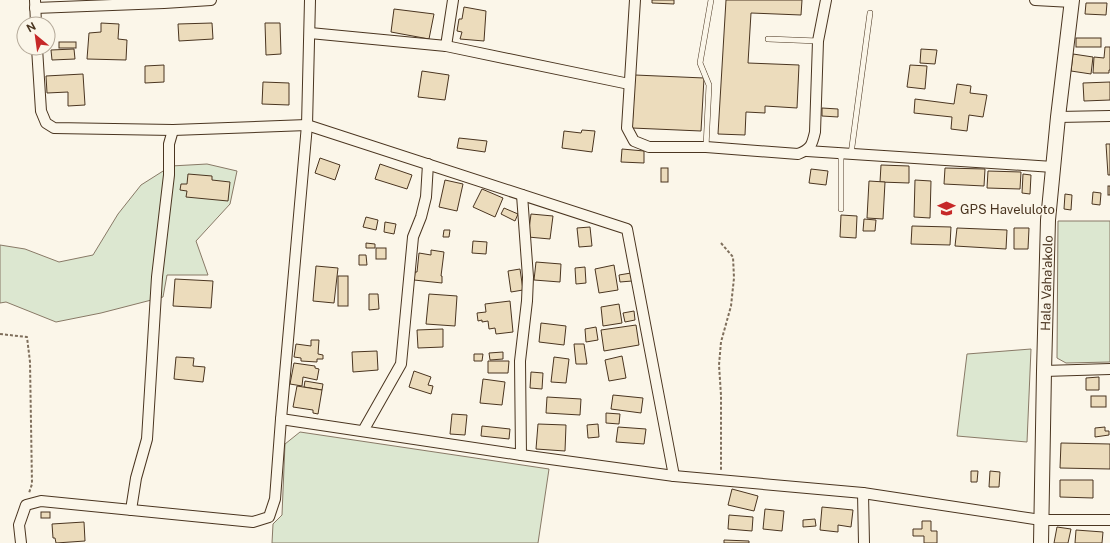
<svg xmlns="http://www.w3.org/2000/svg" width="1110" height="543" font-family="'Public Sans',sans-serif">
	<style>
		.green { fill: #dce7d0; stroke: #887966 }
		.building { fill: #ecdcbc; stroke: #4a3520 }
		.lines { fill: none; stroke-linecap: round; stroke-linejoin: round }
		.service-casing { stroke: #4a3520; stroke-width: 6 }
		.minor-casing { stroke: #4a3520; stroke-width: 12 }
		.secondary-casing { stroke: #4a3520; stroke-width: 16 }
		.path { stroke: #7f6f5c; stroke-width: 2; stroke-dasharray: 3 2; stroke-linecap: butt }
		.service { stroke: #fbf6e9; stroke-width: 5 }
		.minor { stroke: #fbf6e9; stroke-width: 10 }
		.secondary { stroke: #fbf6e9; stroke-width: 14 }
		.labels { text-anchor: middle; stroke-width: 3; stroke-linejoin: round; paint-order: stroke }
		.poi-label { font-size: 13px; fill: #4a3520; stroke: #fbf6e9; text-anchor: start }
		.street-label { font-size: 13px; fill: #4a3520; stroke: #fbf6e9 }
	</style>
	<rect width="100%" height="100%" fill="#fbf6e9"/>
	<g class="green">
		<polygon points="207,164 237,171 230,204 196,241 208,275 167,275 163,297 101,313 56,322 6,302 0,303 0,245 25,249 59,262 93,255 118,214 141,185 171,166"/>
		<polygon points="1058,221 1110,221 1110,362 1066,363 1057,358"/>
		<polygon points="1031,349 1027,442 957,436 967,354"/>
		<polygon points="300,432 549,469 538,543 272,543 273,524 282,515 285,444"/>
	</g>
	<g class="building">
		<polygon points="652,0 674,0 674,4 652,3"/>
		<polygon points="726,0 802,0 801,15 751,13 748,63 799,65 797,108 765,106 765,113 746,112 745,135 718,134"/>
		<polygon points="1086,3 1107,3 1106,15 1085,14"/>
		<polygon points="464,7 486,11 484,41 460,39 462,32 457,31 459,19 462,19"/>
		<polygon points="394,9 434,14 429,39 391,32"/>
		<polygon points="101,23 119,24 118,39 127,40 126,60 87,59 89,33 101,32"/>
		<polygon points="212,23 213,39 179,41 178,24"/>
		<polygon points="265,23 280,23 281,54 266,55"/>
		<rect x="1076" y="38" width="25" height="9"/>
		<rect x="59" y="42" width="17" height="6"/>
		<polygon points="1105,47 1110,47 1110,70 1109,70 1109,73 1093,73 1094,57 1104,58"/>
		<polygon points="74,49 75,59 52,60 51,50"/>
		<polygon points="921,49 937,50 935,64 920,63"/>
		<polygon points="1073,54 1093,57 1091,74 1071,71"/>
		<polygon points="164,65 164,82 145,83 145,66"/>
		<polygon points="910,65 927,66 925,89 907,87"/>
		<polygon points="422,71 449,75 445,100 418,97"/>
		<polygon points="83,74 85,105 68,106 68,92 47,93 46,76"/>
		<polygon points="635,75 704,78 701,131 632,128"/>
		<polygon points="263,82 289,83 289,105 262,104"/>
		<polygon points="1110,82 1110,100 1084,101 1083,83"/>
		<polygon points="957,84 971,86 970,93 987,95 983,117 969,115 967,131 951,129 952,117 914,113 915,99 954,104"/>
		<polygon points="822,108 838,109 838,117 822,116"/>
		<polygon points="582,130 595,131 592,152 562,148 564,131 581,133"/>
		<polygon points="459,138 487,141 485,152 457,148"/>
		<polygon points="1106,144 1110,144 1110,175 1108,175"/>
		<polygon points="622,149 644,151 644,163 621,162"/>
		<polygon points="320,158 340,165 335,180 315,173"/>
		<polygon points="380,164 412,175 407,189 375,179"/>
		<polygon points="881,165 909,166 909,183 880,182"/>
		<rect x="661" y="168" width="7" height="14"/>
		<polygon points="945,168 985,169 984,186 944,184"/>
		<polygon points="811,169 828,171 826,185 809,183"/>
		<polygon points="988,171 1021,172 1020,189 987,188"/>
		<polygon points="188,174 212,176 212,180 230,182 228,201 186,197 187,191 180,190 181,184 187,184"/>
		<polygon points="1023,174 1031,175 1030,194 1022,193"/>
		<polygon points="445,180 463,184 457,211 439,207"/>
		<polygon points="915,180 931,181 930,218 914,217"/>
		<polygon points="869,181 885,182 883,219 867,218"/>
		<rect x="1108" y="186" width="2" height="9"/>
		<polygon points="482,189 503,198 495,217 473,207"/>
		<polygon points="1093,192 1101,193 1100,205 1092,204"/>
		<polygon points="1065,194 1072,195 1071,210 1064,209"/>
		<polygon points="504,208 518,214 515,221 501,214"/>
		<polygon points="531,214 553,216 550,239 528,237"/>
		<polygon points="841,215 857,216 856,238 840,237"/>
		<polygon points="366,217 378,220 376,230 363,227"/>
		<polygon points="864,219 876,220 875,231 863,231"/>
		<polygon points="385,222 396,224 394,234 384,232"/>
		<polygon points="912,226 951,227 950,245 911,244"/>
		<polygon points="590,227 592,246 579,247 577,228"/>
		<polygon points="957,228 1007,230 1006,249 955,246"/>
		<polygon points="1014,228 1029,228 1028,249 1014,249"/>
		<polygon points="444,230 450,230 449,237 443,237"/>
		<polygon points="473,241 487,242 486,254 472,253"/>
		<polygon points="366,243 375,244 375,248 366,248"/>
		<rect x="376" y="248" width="10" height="11"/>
		<polygon points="431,250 444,252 441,276 442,276 442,283 414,280 415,272 417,272 419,253 431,255"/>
		<polygon points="359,255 366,255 367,265 359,265"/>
		<polygon points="536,262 561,264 560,282 534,280"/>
		<polygon points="614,265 618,290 599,293 595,269"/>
		<polygon points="316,266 338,268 334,303 313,301"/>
		<polygon points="585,267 586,283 576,284 575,268"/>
		<polygon points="520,269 523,290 511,292 508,271"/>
		<polygon points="631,273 632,281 620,282 619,275"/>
		<rect x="338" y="276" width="10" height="30"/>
		<polygon points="175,279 213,281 211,308 173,306"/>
		<polygon points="369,294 378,294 379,309 369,310"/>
		<polygon points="429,294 457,296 455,326 426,324"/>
		<polygon points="510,301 513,332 496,334 495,328 489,329 488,321 482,322 482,320 478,321 477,313 486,312 485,304"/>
		<polygon points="619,304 622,323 603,326 601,307"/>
		<polygon points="634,311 635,320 625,322 623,313"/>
		<polygon points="541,323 566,326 564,345 539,342"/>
		<polygon points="636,325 639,345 604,351 601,330"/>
		<polygon points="596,327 598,340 586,342 585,329"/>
		<polygon points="443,329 443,347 418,348 417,330"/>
		<polygon points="311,340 319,340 318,354 323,355 323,359 317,359 317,362 301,361 301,358 294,357 296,344 311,346"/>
		<polygon points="574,344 584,344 587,364 576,364"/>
		<polygon points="377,351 378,370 353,372 352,352"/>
		<polygon points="503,352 503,359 490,360 489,353"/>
		<polygon points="474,354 483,354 482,361 474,361"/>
		<polygon points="622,356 626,378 609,381 605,360"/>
		<polygon points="176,357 194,358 193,366 205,367 203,382 174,379"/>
		<polygon points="554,357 569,359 566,383 551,382"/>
		<polygon points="488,361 509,361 508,373 488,373"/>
		<polygon points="294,363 315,366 315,368 319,369 317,380 303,377 302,386 290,384"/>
		<polygon points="414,371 431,377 428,385 433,386 431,394 409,387"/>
		<polygon points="531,372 543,373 542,389 530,388"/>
		<polygon points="1099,377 1099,390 1086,390 1086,378"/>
		<polygon points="483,379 505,382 502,405 480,403"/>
		<polygon points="305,381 323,384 322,390 304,387"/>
		<polygon points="297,386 322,390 318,414 313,413 313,410 293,407"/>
		<polygon points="613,395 643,398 641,413 611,409"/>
		<rect x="1091" y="396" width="15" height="11"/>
		<polygon points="547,397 581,399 580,415 546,413"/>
		<polygon points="606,413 620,414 619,424 606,423"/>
		<polygon points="452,414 467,415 465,435 450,434"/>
		<polygon points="538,424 566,425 565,451 536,449"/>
		<polygon points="598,424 599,437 588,438 587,425"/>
		<polygon points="482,426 510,429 509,439 481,436"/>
		<polygon points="618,427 646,429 644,444 616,442"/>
		<polygon points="1105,427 1105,431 1109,431 1109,435 1095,437 1095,428"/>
		<polygon points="1061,443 1110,444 1110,469 1060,468"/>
		<polygon points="971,471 978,471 977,482 971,482"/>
		<polygon points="990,471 1000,472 999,487 989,487"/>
		<polygon points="1060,480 1093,480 1093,498 1060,497"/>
		<polygon points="732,489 758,496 754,511 728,505"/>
		<polygon points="822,507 853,510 851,527 838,525 838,532 820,530"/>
		<polygon points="765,509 784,511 782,531 763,529"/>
		<rect x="41" y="512" width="9" height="6"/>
		<polygon points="729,515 753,517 752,531 728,529"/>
		<polygon points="815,519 816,526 803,527 803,520"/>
		<polygon points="922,521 931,521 931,531 937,531 937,543 924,543 924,536 913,536 913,529 922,529"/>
		<polygon points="84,522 85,541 56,543 55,538 53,538 52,524"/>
		<polygon points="1057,527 1071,529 1068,543 1054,543"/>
		<polygon points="1076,530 1103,532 1102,543 1075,543"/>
		<polygon points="724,540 749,541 749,543 724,543"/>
	</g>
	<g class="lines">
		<defs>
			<g id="service">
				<polyline points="768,39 818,41"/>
				<polyline points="706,147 709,85 700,63 711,0"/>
				<polyline points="851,154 870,13"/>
				<polyline points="841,209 841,153"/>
			</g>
			<g id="minor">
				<polyline points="35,0 36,24"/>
				<path d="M 635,0 L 627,128 L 634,141 L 649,147 L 706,147 L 798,154 C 811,149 812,145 815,132 L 818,41 L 826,0"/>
				<polyline points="1035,0 1072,2"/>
				<polyline points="35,8 164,3 211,0"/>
				<polyline points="310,33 446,46 629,84"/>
				<polyline points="446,46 453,0"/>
				<polyline points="37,48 41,111 46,123 54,128 173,130 307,125 627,229 674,476"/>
				<polyline points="1058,117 1110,116"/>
				<polyline points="807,151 1053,167"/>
				<polyline points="1044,371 1110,369"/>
				<polyline points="281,419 521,455 674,476 863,493 1041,520 1110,520"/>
				<polyline points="363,431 401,364 413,237 421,217 426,197 428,164"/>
				<polyline points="521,455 520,361 527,301 528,277 522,195"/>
				<polyline points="863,493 864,543"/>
				<polyline points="131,510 136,478 147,439 157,277 169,175 169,144 173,130"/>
				<polyline points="21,543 19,525 26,505 41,501 253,522 269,517 275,499 281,419 307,125 310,0"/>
			</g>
			<g id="secondary">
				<path id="s1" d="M 1041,543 L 1044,371 L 1048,220 L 1058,117 L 1072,0"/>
			</g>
		</defs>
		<use href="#service" class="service-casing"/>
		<use href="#minor" class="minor-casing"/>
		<use href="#secondary" class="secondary-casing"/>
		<g class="path">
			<polyline points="721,243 733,257 734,278 731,306 721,342 719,365 721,395 721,471"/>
			<polyline points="0,334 27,337 30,362 32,484 29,493"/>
		</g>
		<use href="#service" class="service"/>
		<use href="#minor" class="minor"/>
		<use href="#secondary" class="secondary"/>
	</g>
	<defs>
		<symbol id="school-bare" viewBox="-9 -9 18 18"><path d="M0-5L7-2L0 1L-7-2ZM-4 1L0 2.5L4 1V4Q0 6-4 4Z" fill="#c62828" stroke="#fbf6e9" stroke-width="2.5" paint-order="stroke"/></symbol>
	</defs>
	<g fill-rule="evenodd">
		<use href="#school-bare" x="934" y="196" width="25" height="25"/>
	</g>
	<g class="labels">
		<g class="poi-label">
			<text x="960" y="214">GPS Haveluloto</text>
		</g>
		<g class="street-label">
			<text dy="5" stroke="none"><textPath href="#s1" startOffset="260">Hala Vaha'akolo</textPath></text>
		</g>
	</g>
	<g transform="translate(36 36) rotate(331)"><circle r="19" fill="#fbf6e9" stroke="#b4a999"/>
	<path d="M0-3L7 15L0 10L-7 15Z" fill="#c62828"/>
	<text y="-6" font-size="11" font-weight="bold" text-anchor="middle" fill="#4a3520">N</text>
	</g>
</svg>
